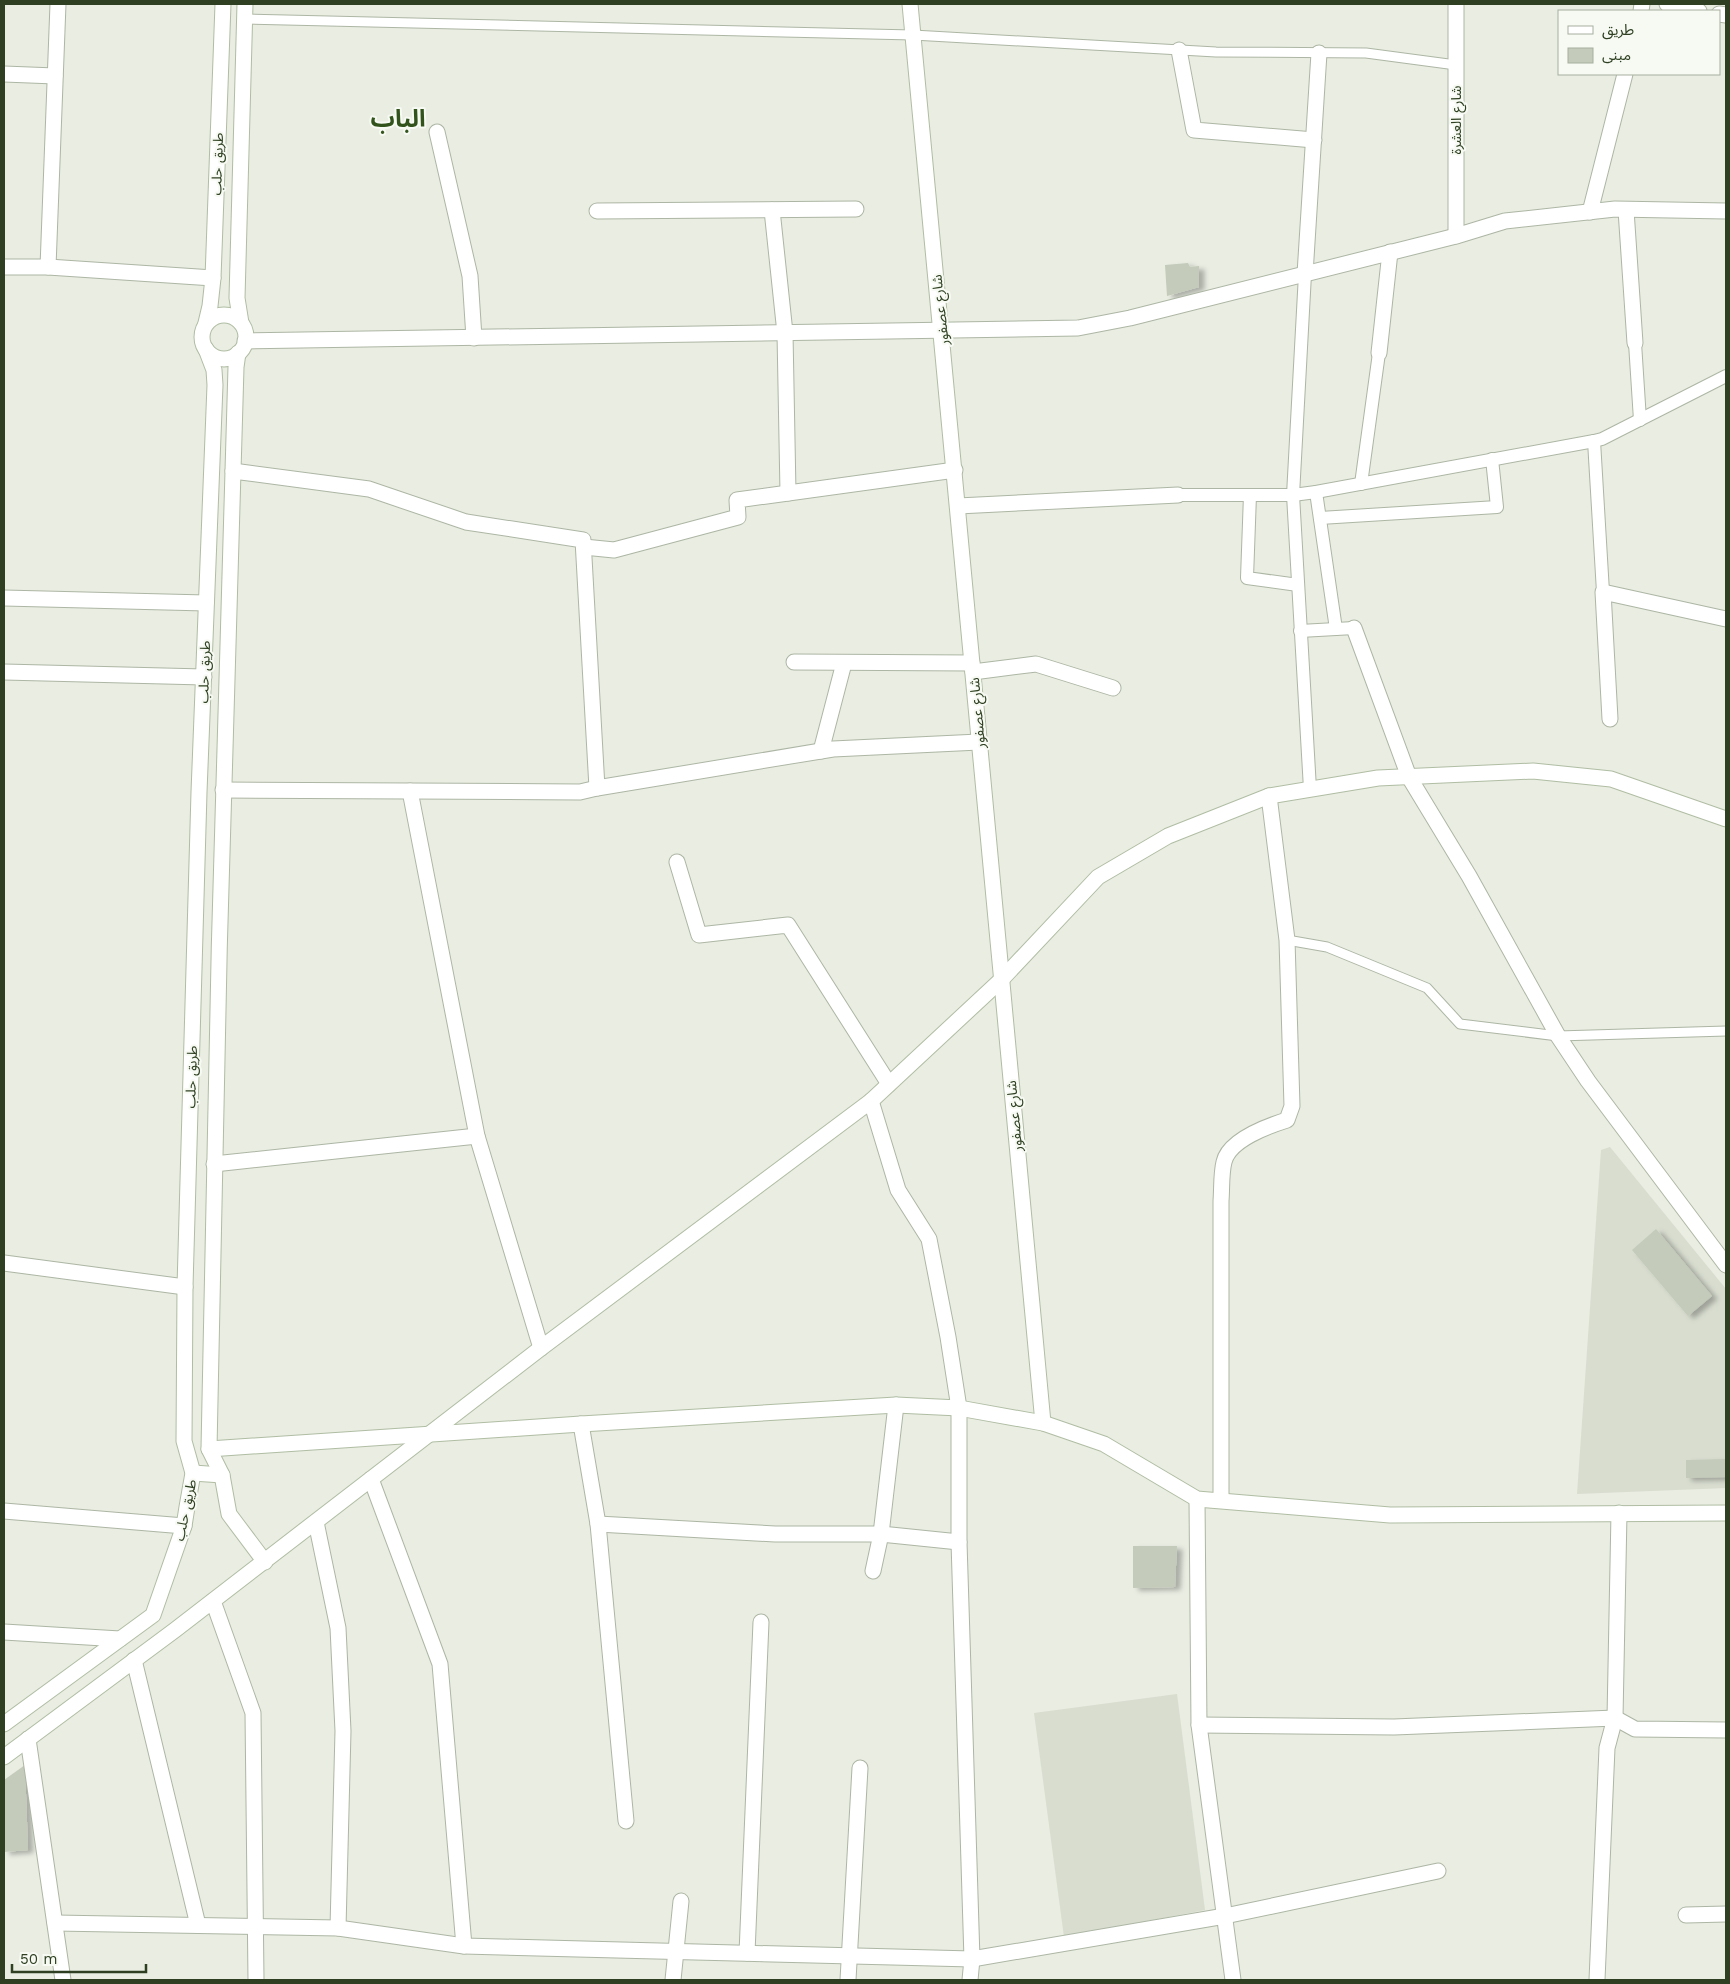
<svg xmlns="http://www.w3.org/2000/svg" width="1730" height="1984" font-family="'Work Sans','Noto Sans Arabic',sans-serif">
	<style>
		.built { fill: #d8ddd0 }
		.building { fill: #c4cbba; filter: url(#shadow) }
		.lines { fill: none; stroke-linecap: round; stroke-linejoin: round }
		.service-casing { stroke: #adb6a4; stroke-width: 11 }
		.pedestrian-casing { stroke: #adb6a4; stroke-width: 14 }
		.minor-casing { stroke: #adb6a4; stroke-width: 17 }
		.tertiary-casing { stroke: #adb6a4; stroke-width: 17 }
		.secondary-casing { stroke: #b0bda3; stroke-width: 17 }
		.service { stroke: #fff; stroke-width: 9 }
		.pedestrian { stroke: #fff; stroke-width: 12 }
		.minor { stroke: #fff; stroke-width: 15 }
		.tertiary { stroke: #fff; stroke-width: 15 }
		.secondary { stroke: #fff; stroke-width: 15 }
		.labels { text-anchor: middle; stroke-width: 4; stroke-linejoin: round; paint-order: stroke }
		.street-label { font-size: 14px; fill: #2e4021; stroke: #f7f9f3 }
		.town-label { font-size: 24px; font-weight: bold; fill: #32531c; stroke: #f7f9f3 }
	</style>
	<defs>
		<filter id="shadow"><feDropShadow dx="5.5" dy="3" stdDeviation="2.5" flood-color="#0004"/></filter>
	</defs>
	<rect width="100%" height="100%" fill="#e9ede2"/>
	<g class="built">
		<polygon points="1610,1147 1726,1289 1726,1488 1577,1494 1601,1150"/>
		<polygon points="1177,1694 1205,1910 1064,1937 1034,1713"/>
	</g>
	<g class="building">
		<polygon points="1188,263 1190,267 1199,266 1199,287 1167,296 1165,265"/>
		<polygon points="1656,1229 1712,1296 1688,1316 1632,1250"/>
		<polygon points="1726,1459 1726,1477 1686,1478 1686,1460"/>
		<polygon points="1133,1546 1177,1546 1175,1587 1133,1588"/>
		<polygon points="25,1765 28,1850 4,1852 4,1780"/>
	</g>
	<g class="lines">
		<defs>
			<g id="service">
				<polyline points="244,19 913,35 1216,52 1366,53 1456,65"/>
				<polyline points="1287,940 1327,947 1427,988 1460,1024 1558,1036 1726,1031"/>
			</g>
			<g id="pedestrian">
				<polyline points="1305,274 1293,495 1310,789"/>
				<polyline points="1635,343 1640,420"/>
				<polyline points="1594,441 1603,592"/>
				<polyline points="1361,484 1379,353"/>
				<polyline points="1316,492 1336,629"/>
				<polyline points="1178,495 1293,495 1316,492 1594,441 1602,439 1726,376"/>
				<polyline points="1250,495 1247,578 1298,585"/>
				<polyline points="1320,518 1497,507 1492,459"/>
				<polyline points="1300,631 1354,628"/>
			</g>
			<g id="minor">
				<polyline points="1456,4 1456,236"/>
				<polyline points="1667,4 1699,11"/>
				<polyline points="1641,11 1642,4"/>
				<polyline points="1719,14 1726,15"/>
				<polyline points="1179,50 1194,130 1314,140"/>
				<polyline points="4,74 55,76"/>
				<polyline points="437,132 470,276 474,338"/>
				<polyline points="772,210 785,333 788,493"/>
				<polyline points="1626,210 1635,343"/>
				<polyline points="597,211 856,209"/>
				<polyline points="1590,212 1625,74"/>
				<polyline points="4,267 48,267 213,278"/>
				<polyline points="48,267 58,4"/>
				<polyline points="1305,274 1319,53"/>
				<polyline points="1379,353 1390,252"/>
				<polyline points="233,471 369,489 466,522 583,540 597,788 580,792 410,791"/>
				<polyline points="958,506 1178,495"/>
				<polyline points="584,547 614,550 738,517 737,500 955,470"/>
				<polyline points="4,598 206,603"/>
				<polyline points="1354,628 1409,777 1469,876 1558,1036 1588,1081 1726,1265"/>
				<polyline points="794,662 972,663"/>
				<polyline points="4,672 204,677"/>
				<polyline points="973,672 1036,664 1113,688"/>
				<polyline points="1610,719 1603,592 1726,619"/>
				<polyline points="821,751 844,663"/>
				<polyline points="597,788 833,749 979,742"/>
				<polyline points="223,790 410,791 477,1136 541,1348"/>
				<polyline points="677,862 699,935 788,925 889,1084"/>
				<polyline points="871,1101 898,1190 929,1239 948,1337 959,1408 959,1542 972,1959 970,1980"/>
				<polyline points="214,1164 477,1136"/>
				<polyline points="4,1263 185,1287"/>
				<polyline points="581,1424 598,1524 626,1821"/>
				<polyline points="371,1479 440,1664 464,1946"/>
				<path d="M 1221,1500 L 1221,1201 C 1222,1189 1221,1174 1224,1162 C 1229,1140 1268,1126 1287,1120 L 1292,1106 L 1287,940 L 1269,796"/>
				<polyline points="4,1511 184,1526"/>
				<polyline points="316,1522 338,1628 343,1731 338,1928"/>
				<polyline points="598,1524 775,1534 881,1534 959,1542"/>
				<polyline points="873,1571 881,1534 896,1405"/>
				<polyline points="213,1601 253,1713 256,1980"/>
				<polyline points="4,1632 120,1639"/>
				<polyline points="134,1660 198,1925"/>
				<polyline points="1199,1725 1394,1727 1615,1718 1635,1729 1726,1730"/>
				<polyline points="28,1739 63,1980"/>
				<polyline points="1686,1915 1726,1914"/>
				<polyline points="55,1923 338,1928 464,1946 972,1959 1225,1916 1438,1871"/>
				<polyline points="747,1953 761,1622"/>
				<polyline points="673,1980 681,1901"/>
				<polyline points="848,1980 860,1768"/>
				<polyline points="1597,1980 1607,1748 1615,1718 1619,1513"/>
			</g>
			<g id="tertiary">
				<polyline points="245,341 1078,328 1130,318 1456,236 1505,221 1615,209 1726,211"/>
				<polyline points="1197,1499 1199,1725 1233,1980"/>
			</g>
			<g id="secondary">
				<path d="M 910,4 C 957,476 998,950 1043,1423"/>
				<circle cx="224" cy="337" r="22"/>
				<polyline points="206,323 210,306 213,278 223,4"/>
				<polyline points="241,323 237,298 245,4"/>
				<path d="M 238,353 L 236,367 C 224,728 215,1088 209,1449 L 222,1475 L 229,1514 L 265,1562"/>
				<polyline points="209,1449 581,1424 896,1405 959,1408 1043,1423 1104,1444 1197,1499 1390,1515 1726,1513"/>
				<polyline points="193,1473 222,1475"/>
				<polyline points="4,1724 153,1615 184,1526 187,1507 193,1473 184,1441 185,1287 199,792 215,385 214,370 206,349"/>
				<polyline points="4,1757 175,1630 541,1348 871,1101 1001,980 1098,877 1168,836 1269,796 1378,778 1533,771 1611,779 1726,819"/>
			</g>
		</defs>
		<use href="#service" class="service-casing"/>
		<use href="#pedestrian" class="pedestrian-casing"/>
		<use href="#minor" class="minor-casing"/>
		<use href="#tertiary" class="tertiary-casing"/>
		<use href="#secondary" class="secondary-casing"/>
		<use href="#service" class="service"/>
		<use href="#pedestrian" class="pedestrian"/>
		<use href="#minor" class="minor"/>
		<use href="#tertiary" class="tertiary"/>
		<use href="#secondary" class="secondary"/>
	</g>
	<g class="labels">
		<g class="street-label">
			<text transform="translate(1456 120) rotate(-90)" y="5">شارع العشرة</text>
			<text transform="translate(217 164) rotate(-88)" y="5">طريق حلب</text>
			<text transform="translate(940 310) rotate(-96)" y="5">شارع عصفور</text>
			<text transform="translate(204 672) rotate(-88)" y="5">طريق حلب</text>
			<text transform="translate(977 713) rotate(-95)" y="5">شارع عصفور</text>
			<text transform="translate(191 1077) rotate(-88)" y="5">طريق حلب</text>
			<text transform="translate(1014 1116) rotate(-95)" y="5">شارع عصفور</text>
			<text transform="translate(185 1510) rotate(-78)" y="5">طريق حلب</text>
		</g>
		<g class="town-label">
			<text x="398" y="127">الباب</text>
		</g>
	</g>
	<rect width="1730" height="1984" fill="none" stroke="#2e4021" stroke-width="10"/>
	<rect x="1558" y="10" width="162" height="65" fill="#f7f9f3" stroke="#a7af9f"/>
	<rect x="1568" y="26" width="25" height="8" fill="#ffffff" stroke="#a7af9f"/>
	<text x="1602" y="35" font-size="15" fill="#2e4021">طريق</text>
	<rect x="1568" y="48" width="25" height="15" fill="#c4cbba" stroke="#a7af9f"/>
	<text x="1602" y="60" font-size="15" fill="#2e4021">مبنى</text>
	<path d="M12 1964v8h134v-8" fill="none" stroke="#2e4021" stroke-width="2.5"/>
	<text x="20" y="1964" font-size="15" fill="#2e4021" stroke="#f7f9f3" stroke-width="4" paint-order="stroke">50 m</text>
</svg>
